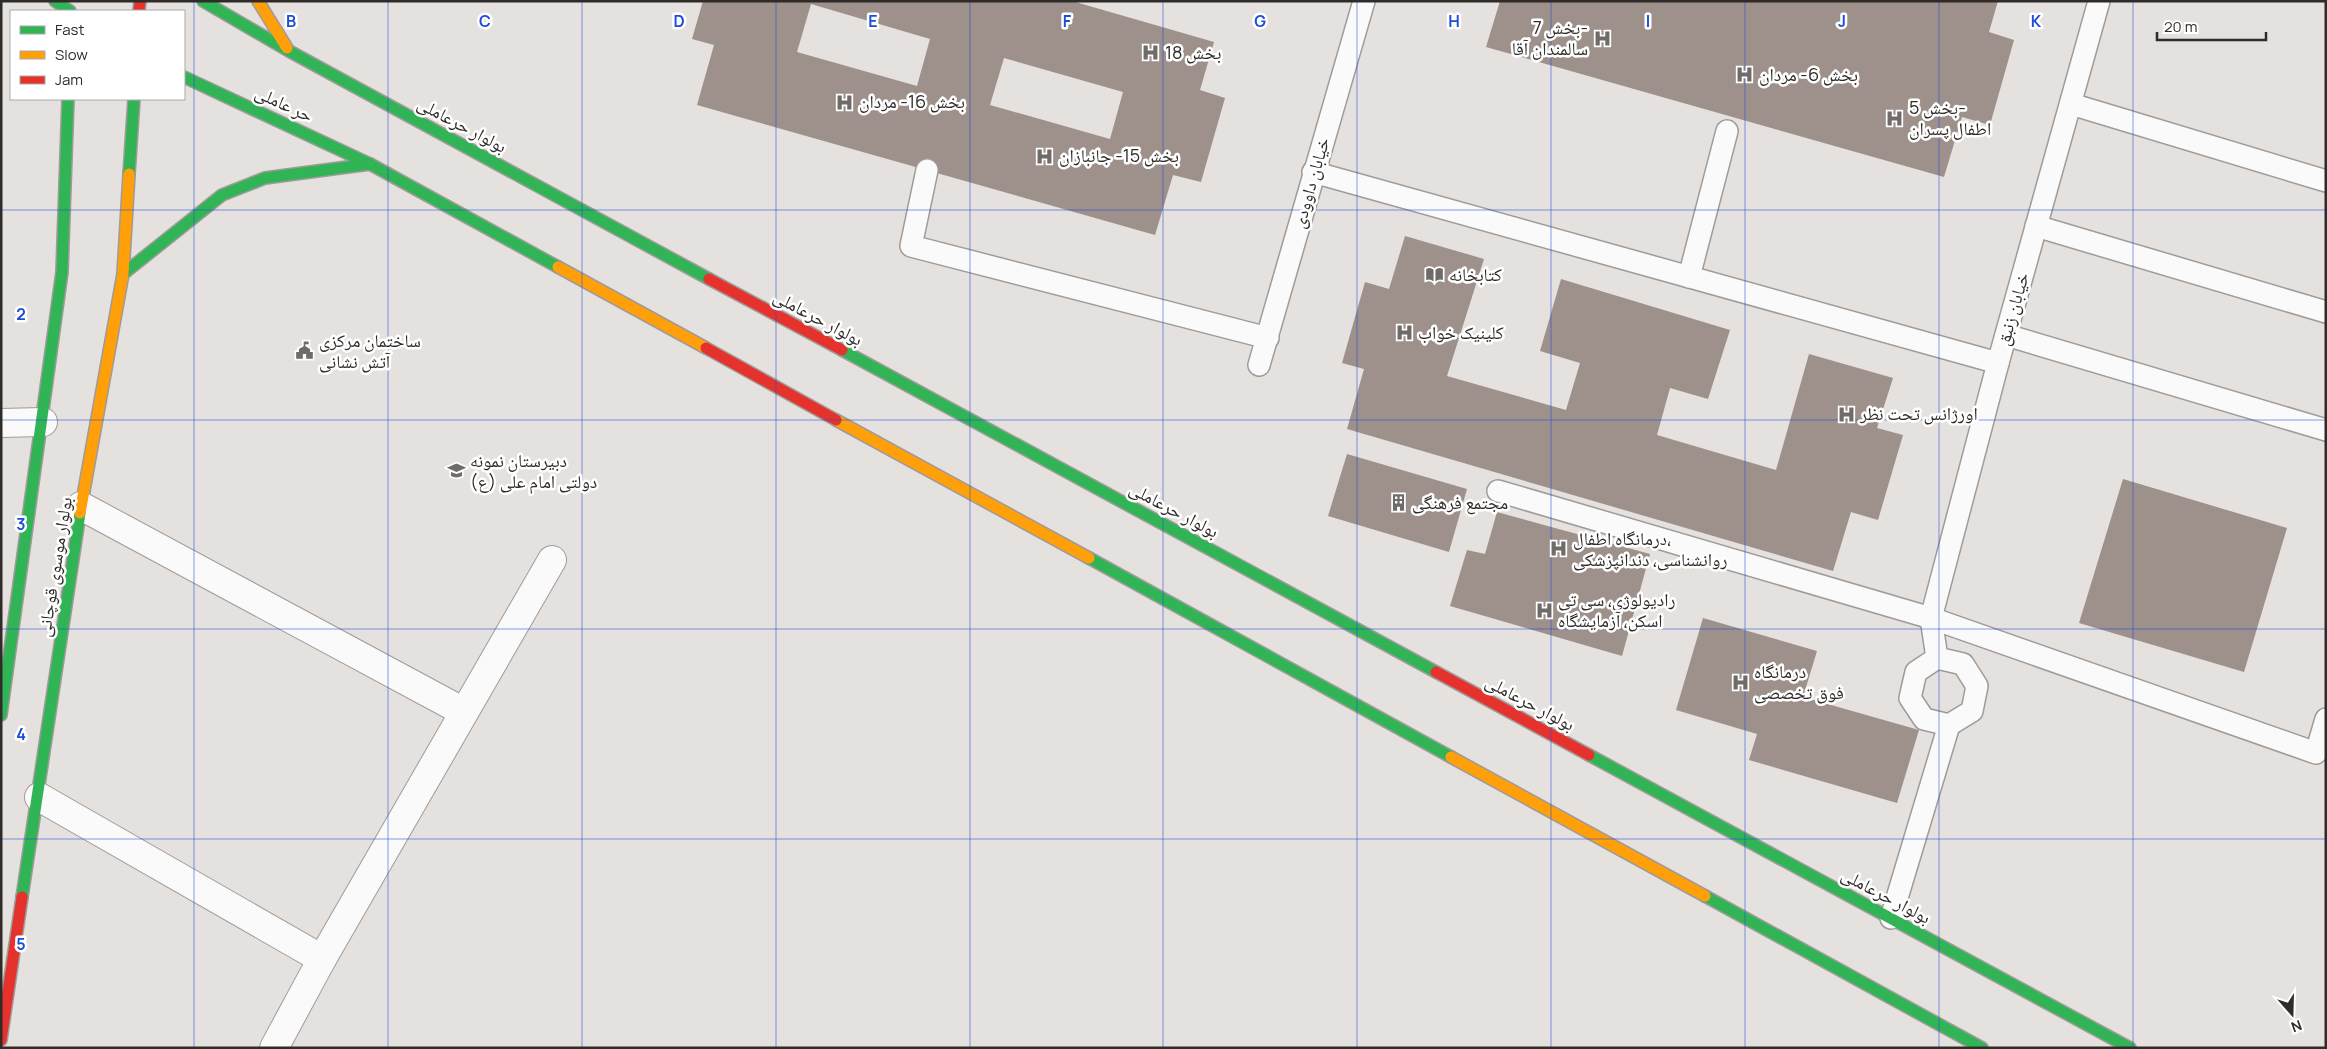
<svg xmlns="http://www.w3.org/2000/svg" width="2327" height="1049" font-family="Manrope,'Noto Naskh Arabic',sans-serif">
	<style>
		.building { fill: #9e908b; fill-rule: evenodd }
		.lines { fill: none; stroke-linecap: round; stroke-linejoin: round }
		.lane-casing { stroke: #9e9b99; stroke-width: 24 }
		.street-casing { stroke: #9e9b99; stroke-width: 30 }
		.fast-casing { stroke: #9e9b99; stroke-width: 14 }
		.slow-casing { stroke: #9e9b99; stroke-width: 14 }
		.jam-casing { stroke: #9e9b99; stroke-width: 14 }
		.lane { stroke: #fbfafa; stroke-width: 21 }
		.street { stroke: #fbfafa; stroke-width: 28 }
		.fast { stroke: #30b455; stroke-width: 11 }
		.slow { stroke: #ff9f0a; stroke-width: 11 }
		.jam { stroke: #e5322d; stroke-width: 11 }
		.grid { fill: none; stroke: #1d4ed8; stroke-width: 1; stroke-opacity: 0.55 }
		.labels { text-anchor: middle; stroke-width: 5; stroke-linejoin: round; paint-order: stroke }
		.poi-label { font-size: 18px; fill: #2e2b29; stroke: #fff; text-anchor: start }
		.street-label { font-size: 18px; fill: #2e2b29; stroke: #fff }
		.grid-label { font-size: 16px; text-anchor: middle; font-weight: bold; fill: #1d4ed8; stroke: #fff; stroke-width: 5; stroke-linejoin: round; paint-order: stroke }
	</style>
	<rect width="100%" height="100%" fill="#e5e1de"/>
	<g class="building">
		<path d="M 703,1 L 1072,1 L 1214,42 L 1200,90 L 1225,98 L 1201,182 L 1173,175 L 1155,235 L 697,105 L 714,45 L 692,39 ZM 811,4 L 930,39 L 917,86 L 797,52 ZM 1004,58 L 1123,92 L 1110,139 L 990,105 Z"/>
		<polygon points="1500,1 1998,1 1989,32 2014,40 1990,125 1962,117 1944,177 1486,47"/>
		<polygon points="1405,236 1484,259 1447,376 1566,410 1580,363 1540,351 1561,279 1730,330 1708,399 1670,388 1657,435 1776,470 1809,354 1893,378 1877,428 1903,435 1878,520 1851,512 1833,571 1347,429 1364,369 1342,363 1365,282 1389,289"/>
		<polygon points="1347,454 1467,489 1449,552 1328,516"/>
		<polygon points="2123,479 2287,528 2244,672 2079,623"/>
		<polygon points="1497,512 1650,554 1622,656 1450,606 1467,550 1485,554"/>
		<polygon points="1703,618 1817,651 1803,697 1919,730 1897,803 1749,760 1757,734 1676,710"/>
	</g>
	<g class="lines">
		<defs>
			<g id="lane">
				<polyline points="2071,104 2326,181"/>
				<polyline points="927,170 911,246 1268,338"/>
				<polyline points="1313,172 1998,363"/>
				<polyline points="2036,226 2326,312"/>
				<polyline points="1689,277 1727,131"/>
				<polyline points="2006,335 2326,430"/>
				<polyline points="1259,365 1364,1"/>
				<polyline points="1498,491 1931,618 2316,753 2326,719"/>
				<polyline points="1937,658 1931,618 1998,363 2099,1"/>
				<polygon points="1937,658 1963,664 1977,686 1972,711 1949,725 1924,719 1910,698 1916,672"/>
				<polyline points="1891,918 1949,725"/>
			</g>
			<g id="street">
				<polyline points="1,423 43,422"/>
				<polyline points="81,506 464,712"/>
				<polyline points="39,797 322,959"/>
				<polyline points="274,1048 322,959 552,560"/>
			</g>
			<g id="fast">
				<polyline points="55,1 70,11"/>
				<polyline points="203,1 289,51 709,279"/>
				<polyline points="184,77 370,164 558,267"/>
				<polyline points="129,174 134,99"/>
				<polyline points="123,274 222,195 265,178 370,164"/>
				<polyline points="842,350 1436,672"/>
				<polyline points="1089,558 1451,757"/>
				<polyline points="1,715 62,272 68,99"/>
				<polyline points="1589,755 2130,1048"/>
				<polyline points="1705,896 1982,1048"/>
				<polyline points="22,897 80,513"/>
			</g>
			<g id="slow">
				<polyline points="258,1 287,48"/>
				<polyline points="558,267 706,348"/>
				<polyline points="836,420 1089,558"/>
				<polyline points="80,513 123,274 129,174"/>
				<polyline points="1451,757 1705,896"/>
			</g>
			<g id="jam">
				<polyline points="139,11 140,1"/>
				<polyline points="709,279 842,350"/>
				<polyline points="706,348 836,420"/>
				<polyline points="1436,672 1589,755"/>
				<polyline points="1,1040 22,897"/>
			</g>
		</defs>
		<use href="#lane" class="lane-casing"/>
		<use href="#street" class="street-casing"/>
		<use href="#fast" class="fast-casing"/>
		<use href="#slow" class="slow-casing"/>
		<use href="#jam" class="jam-casing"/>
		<use href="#lane" class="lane"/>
		<use href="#street" class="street"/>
		<use href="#fast" class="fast"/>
		<use href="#slow" class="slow"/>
		<use href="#jam" class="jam"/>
	</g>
	<path class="grid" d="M 194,1 L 194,1048M 388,1 L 388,1048M 582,1 L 582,1048M 776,1 L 776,1048M 970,1 L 970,1048M 1163,1 L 1163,1048M 1357,1 L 1357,1048M 1551,1 L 1551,1048M 1745,1 L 1745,1048M 1939,1 L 1939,1048M 2133,1 L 2133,1048M 1,210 L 2326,210M 1,420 L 2326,420M 1,629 L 2326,629M 1,839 L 2326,839"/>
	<defs>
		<symbol id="hospital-bare" viewBox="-9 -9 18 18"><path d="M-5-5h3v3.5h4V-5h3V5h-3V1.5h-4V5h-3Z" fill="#6e6b68" stroke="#fff" stroke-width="2.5" paint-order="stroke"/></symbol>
		<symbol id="library-bare" viewBox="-9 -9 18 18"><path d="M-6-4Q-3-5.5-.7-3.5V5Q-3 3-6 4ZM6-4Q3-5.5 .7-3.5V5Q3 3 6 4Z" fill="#6e6b68" stroke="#fff" stroke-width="2.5" paint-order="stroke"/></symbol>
		<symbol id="civic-bare" viewBox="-9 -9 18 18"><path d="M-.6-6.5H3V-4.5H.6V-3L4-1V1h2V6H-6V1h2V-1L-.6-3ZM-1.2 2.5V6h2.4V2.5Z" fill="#6e6b68" stroke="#fff" stroke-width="2.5" paint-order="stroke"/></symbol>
		<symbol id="school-bare" viewBox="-9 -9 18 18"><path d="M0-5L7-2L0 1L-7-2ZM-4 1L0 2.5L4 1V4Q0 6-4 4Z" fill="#6e6b68" stroke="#fff" stroke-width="2.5" paint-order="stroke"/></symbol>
		<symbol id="building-bare" viewBox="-9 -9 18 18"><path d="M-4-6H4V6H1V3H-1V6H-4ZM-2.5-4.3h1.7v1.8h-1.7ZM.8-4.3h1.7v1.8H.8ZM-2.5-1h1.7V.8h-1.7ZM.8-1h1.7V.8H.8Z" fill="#6e6b68" stroke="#fff" stroke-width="2.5" paint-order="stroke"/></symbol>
	</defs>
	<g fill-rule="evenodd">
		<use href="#hospital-bare" x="1590" y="26" width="25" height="25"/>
		<use href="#hospital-bare" x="1138" y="40" width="25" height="25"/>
		<use href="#hospital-bare" x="1732" y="62" width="25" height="25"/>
		<use href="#hospital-bare" x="832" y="90" width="25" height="25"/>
		<use href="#hospital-bare" x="1882" y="106" width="25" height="25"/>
		<use href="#hospital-bare" x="1032" y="144" width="25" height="25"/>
		<use href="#library-bare" x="1422" y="262" width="25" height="25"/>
		<use href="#hospital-bare" x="1392" y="320" width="25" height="25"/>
		<use href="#civic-bare" x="292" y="338" width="25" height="25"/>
		<use href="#hospital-bare" x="1834" y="402" width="25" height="25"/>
		<use href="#school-bare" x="444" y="458" width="25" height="25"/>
		<use href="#building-bare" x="1386" y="490" width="25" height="25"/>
		<use href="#hospital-bare" x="1546" y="536" width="25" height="25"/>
		<use href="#hospital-bare" x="1532" y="598" width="25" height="25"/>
		<use href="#hospital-bare" x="1728" y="670" width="25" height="25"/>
	</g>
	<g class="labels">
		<g class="poi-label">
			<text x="1588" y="34" text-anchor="end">بخش 7-<tspan x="1588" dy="21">سالمندان آقا</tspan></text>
			<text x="1165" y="59">بخش 18</text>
			<text x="1759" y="81">بخش 6- مردان</text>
			<text x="859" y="108">بخش 16- مردان</text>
			<text x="1909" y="114">بخش 5-<tspan x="1909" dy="21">اطفال پسران</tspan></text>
			<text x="1059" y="162">بخش 15- جانبازان</text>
			<text x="1449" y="281">کتابخانه</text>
			<text x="1418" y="339">کلینیک خواب</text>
			<text x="319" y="347">ساختمان مرکزی<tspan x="319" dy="21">آتش نشانی</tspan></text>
			<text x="1860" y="420">اورژانس تحت نظر</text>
			<text x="470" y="467">دبیرستان نمونه<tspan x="470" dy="21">دولتی امام علی (ع)</tspan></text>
			<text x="1412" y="509">مجتمع فرهنگی</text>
			<text x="1573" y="545">درمانگاه اطفال،<tspan x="1573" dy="21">روانشناسی، دندانپزشکی</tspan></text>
			<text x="1558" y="606">رادیولوژی، سی تی<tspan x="1558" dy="21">اسکن، آزمایشگاه</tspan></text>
			<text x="1754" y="678">درمانگاه<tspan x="1754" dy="21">فوق تخصصی</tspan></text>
		</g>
		<g class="street-label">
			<text transform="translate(284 104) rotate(25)" y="6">حر عاملی</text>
			<text transform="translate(462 125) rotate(28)" y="6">بولوار حرعاملی</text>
			<text transform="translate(1311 183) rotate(-74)" y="6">خیابان داوودی</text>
			<text transform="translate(2013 309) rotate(-74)" y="6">خیابان زنبق</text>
			<text transform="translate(818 318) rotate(28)" y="6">بولوار حرعاملی</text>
			<text transform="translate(1174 510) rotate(28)" y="6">بولوار حرعاملی</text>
			<text transform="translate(55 567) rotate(-81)" y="6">بولوار موسوی قوچانی</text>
			<text transform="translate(1530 703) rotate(28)" y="6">بولوار حرعاملی</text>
			<text transform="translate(1886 896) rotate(28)" y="6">بولوار حرعاملی</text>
		</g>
	</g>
	<g class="grid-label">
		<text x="291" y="27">B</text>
		<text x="485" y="27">C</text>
		<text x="679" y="27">D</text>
		<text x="873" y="27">E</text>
		<text x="1067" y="27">F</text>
		<text x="1260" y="27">G</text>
		<text x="1454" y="27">H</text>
		<text x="1648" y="27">I</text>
		<text x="1842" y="27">J</text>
		<text x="2036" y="27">K</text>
		<text x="21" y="320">2</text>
		<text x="21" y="530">3</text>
		<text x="21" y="740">4</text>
		<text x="21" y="950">5</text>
	</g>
	<rect width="2327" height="1049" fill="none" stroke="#2e2b29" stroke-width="5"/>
	<rect x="10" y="10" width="175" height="90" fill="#ffffff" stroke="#abaaa9"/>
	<rect x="20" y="26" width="25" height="8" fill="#30b455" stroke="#abaaa9"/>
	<text x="55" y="35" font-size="15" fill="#2e2b29">Fast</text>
	<rect x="20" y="51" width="25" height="8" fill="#ff9f0a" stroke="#abaaa9"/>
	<text x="55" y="60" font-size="15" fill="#2e2b29">Slow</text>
	<rect x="20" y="76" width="25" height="8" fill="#e5322d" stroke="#abaaa9"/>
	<text x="55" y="85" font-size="15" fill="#2e2b29">Jam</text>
	<g transform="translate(2292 1014) rotate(160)" stroke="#ffffff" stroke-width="4" paint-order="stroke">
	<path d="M0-4L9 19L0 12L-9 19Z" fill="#2e2b29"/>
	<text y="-8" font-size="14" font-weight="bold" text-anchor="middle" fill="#2e2b29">N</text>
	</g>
	<path d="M2157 32v8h109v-8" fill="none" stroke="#2e2b29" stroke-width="2.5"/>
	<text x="2164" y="32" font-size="15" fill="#2e2b29" stroke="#ffffff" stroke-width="4" paint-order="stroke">20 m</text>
</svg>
